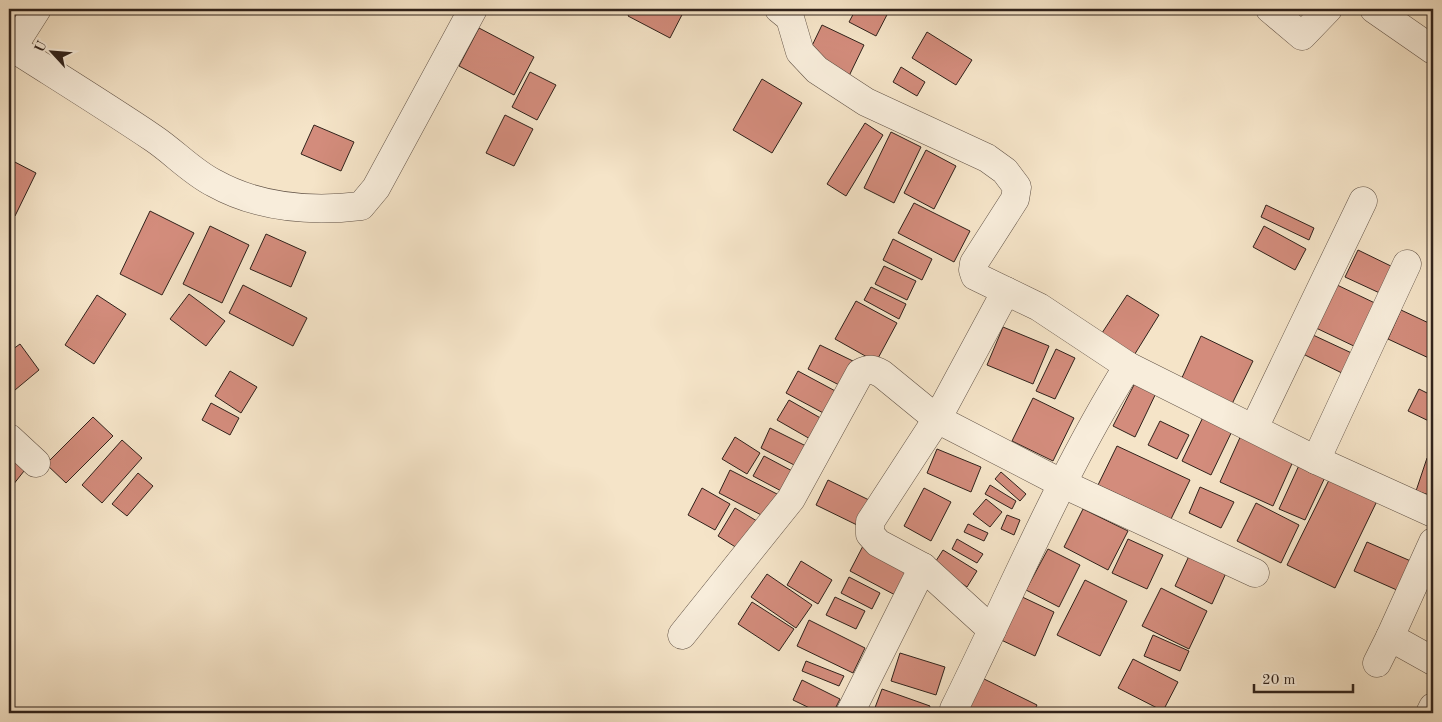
<svg xmlns="http://www.w3.org/2000/svg" width="1442" height="722" font-family="'Old Standard TT',serif">
	<style>
		.building { fill: #d38c7c; stroke: #30221b }
		.lines { fill: none; stroke-linecap: round; stroke-linejoin: round }
		.street-casing { stroke: #615246; stroke-width: 29 }
		.street { stroke: #f8eddb; stroke-width: 28 }
	</style>
	<rect width="100%" height="100%" fill="#f5e4c8"/>
	<filter id="stains"><feTurbulence type="fractalNoise" baseFrequency=".004" numOctaves="4"/><feColorMatrix values="0 0 0 0 .2 0 0 0 0 .09 0 0 0 0 .02 0 0 0 .5 -.17"/></filter>
	<radialGradient id="worn" r=".72"><stop offset=".6" stop-color="#630" stop-opacity="0"/><stop offset="1" stop-color="#630" stop-opacity=".3"/></radialGradient>
	<g class="building">
		<polygon points="9,9 22,9 12,22 9,19"/>
		<polygon points="632,9 685,9 670,38 628,16"/>
		<polygon points="856,9 890,9 876,36 849,22"/>
		<polygon points="822,25 864,45 849,76 807,56"/>
		<polygon points="479,28 534,57 514,95 459,66"/>
		<polygon points="927,32 972,60 956,85 912,58"/>
		<polygon points="901,67 925,82 917,96 893,82"/>
		<polygon points="530,72 556,85 537,120 512,107"/>
		<polygon points="762,79 802,103 772,153 733,130"/>
		<polygon points="505,115 533,129 514,166 486,153"/>
		<polygon points="865,123 883,135 846,196 827,184"/>
		<polygon points="314,125 354,142 341,171 301,154"/>
		<polygon points="891,132 921,147 894,203 864,188"/>
		<polygon points="926,150 956,166 934,209 904,193"/>
		<polygon points="9,159 36,173 15,216 9,213"/>
		<polygon points="914,203 970,231 954,262 898,233"/>
		<polygon points="1266,205 1314,228 1309,240 1261,217"/>
		<polygon points="150,211 194,233 162,295 120,274"/>
		<polygon points="210,226 249,245 222,303 183,284"/>
		<polygon points="1264,226 1306,249 1295,270 1253,247"/>
		<polygon points="266,234 306,252 291,287 250,269"/>
		<polygon points="893,239 932,259 922,280 883,260"/>
		<polygon points="1358,250 1397,269 1384,295 1345,277"/>
		<polygon points="884,266 916,281 907,300 875,284"/>
		<polygon points="1335,284 1379,305 1358,348 1314,327"/>
		<polygon points="243,285 307,318 293,346 229,313"/>
		<polygon points="871,287 906,304 899,319 864,300"/>
		<polygon points="189,294 225,321 206,346 170,319"/>
		<polygon points="97,295 126,314 94,364 65,345"/>
		<polygon points="1127,295 1159,315 1133,357 1100,336"/>
		<polygon points="856,301 897,323 876,362 835,339"/>
		<polygon points="1401,310 1433,325 1433,360 1388,339"/>
		<polygon points="1003,327 1049,346 1033,384 987,365"/>
		<polygon points="1313,335 1358,356 1348,376 1303,354"/>
		<polygon points="1201,336 1253,361 1231,406 1180,382"/>
		<polygon points="20,344 39,370 9,395 9,352"/>
		<polygon points="820,345 855,362 843,387 808,369"/>
		<polygon points="1056,349 1075,358 1055,399 1036,391"/>
		<polygon points="230,371 257,387 241,413 215,396"/>
		<polygon points="798,371 839,393 827,415 786,393"/>
		<polygon points="1136,381 1157,391 1135,437 1113,426"/>
		<polygon points="1419,389 1433,396 1433,423 1408,411"/>
		<polygon points="1033,398 1074,418 1053,461 1012,441"/>
		<polygon points="789,400 824,420 812,440 777,420"/>
		<polygon points="211,403 239,418 230,435 202,420"/>
		<polygon points="1205,413 1234,427 1211,475 1182,461"/>
		<polygon points="93,417 113,436 66,483 46,464"/>
		<polygon points="1160,421 1189,435 1177,459 1148,445"/>
		<polygon points="770,428 812,449 802,469 761,448"/>
		<polygon points="1242,433 1295,457 1273,506 1220,482"/>
		<polygon points="735,437 760,453 747,474 722,459"/>
		<polygon points="122,440 142,458 102,503 82,485"/>
		<polygon points="1117,446 1190,480 1171,519 1098,485"/>
		<polygon points="937,449 981,467 971,492 927,473"/>
		<polygon points="9,450 28,466 9,490"/>
		<polygon points="764,456 796,473 785,493 753,476"/>
		<polygon points="1427,458 1433,460 1433,496 1416,491"/>
		<polygon points="1301,461 1327,473 1305,520 1279,509"/>
		<polygon points="730,470 779,495 767,518 719,493"/>
		<polygon points="1001,472 1026,494 1020,501 995,479"/>
		<polygon points="138,473 153,486 127,516 112,504"/>
		<polygon points="1330,478 1377,501 1335,588 1287,565"/>
		<polygon points="828,480 869,500 857,525 816,505"/>
		<polygon points="990,485 1016,501 1012,509 985,494"/>
		<polygon points="1200,487 1234,502 1221,528 1189,513"/>
		<polygon points="702,488 730,504 715,530 688,515"/>
		<polygon points="924,488 951,502 931,541 904,526"/>
		<polygon points="986,499 1002,512 990,527 973,514"/>
		<polygon points="1256,503 1299,525 1281,563 1237,541"/>
		<polygon points="735,508 762,524 745,553 718,536"/>
		<polygon points="1083,509 1128,531 1108,570 1064,547"/>
		<polygon points="1007,515 1020,520 1014,535 1001,529"/>
		<polygon points="968,524 988,533 984,541 964,532"/>
		<polygon points="957,539 983,554 977,563 952,549"/>
		<polygon points="1128,539 1163,555 1147,589 1112,573"/>
		<polygon points="1367,542 1413,562 1399,591 1354,571"/>
		<polygon points="864,544 911,569 897,596 850,571"/>
		<polygon points="1048,549 1080,565 1059,607 1026,590"/>
		<polygon points="943,550 977,571 967,587 934,564"/>
		<polygon points="1189,556 1226,573 1212,604 1175,586"/>
		<polygon points="801,561 832,580 818,604 787,585"/>
		<polygon points="767,574 812,605 796,628 751,597"/>
		<polygon points="849,577 880,593 872,609 841,593"/>
		<polygon points="1085,580 1127,601 1100,656 1057,635"/>
		<polygon points="1161,588 1207,611 1189,649 1142,626"/>
		<polygon points="1018,595 1054,612 1035,656 997,638"/>
		<polygon points="835,597 865,611 856,629 826,615"/>
		<polygon points="752,602 794,629 779,651 738,624"/>
		<polygon points="809,620 865,648 853,673 797,646"/>
		<polygon points="1153,635 1189,651 1180,671 1144,656"/>
		<polygon points="900,653 945,667 936,695 891,681"/>
		<polygon points="1133,659 1178,682 1163,711 1118,688"/>
		<polygon points="806,661 844,676 839,686 802,671"/>
		<polygon points="980,677 1037,705 1033,713 962,713"/>
		<polygon points="802,680 840,699 833,713 820,713 793,700"/>
		<polygon points="882,689 930,706 928,713 873,713"/>
	</g>
	<g class="lines">
		<defs>
			<g id="street">
				<polyline points="779,9 790,18 800,52 817,70 866,102 987,158 1005,171 1017,187 1015,199 974,263 973,270 975,276 1039,307 1128,366"/>
				<polyline points="1270,9 1302,36 1328,9"/>
				<polyline points="1374,9 1433,50"/>
				<path d="M 13,48 C 60,78 107,107 153,138 C 174,152 192,172 214,183 C 259,208 310,212 361,206 L 376,188 L 473,9"/>
				<polyline points="9,53 37,9"/>
				<polyline points="1254,428 1363,201"/>
				<polyline points="9,438 36,463"/>
				<polyline points="1316,460 1407,264"/>
				<polyline points="1433,542 1390,637 1433,661"/>
				<polyline points="992,630 923,567 878,543 870,534 870,522 937,419 1061,483 1255,573"/>
				<path d="M 682,635 L 791,499 L 860,373 C 869,368 873,369 882,374 L 937,419 L 1006,291"/>
				<polyline points="1377,663 1390,637"/>
				<path d="M 954,709 C 1011,594 1060,475 1128,366 L 1316,460 L 1433,513"/>
				<polyline points="850,713 923,567"/>
				<polyline points="1430,713 1433,707"/>
			</g>
		</defs>
		<use href="#street" class="street-casing"/>
		<use href="#street" class="street"/>
	</g>
	<rect width="1442" height="722" fill="none" stroke="#f5e4c8" stroke-width="30"/>
	<rect x="10" y="10" width="1422" height="702" fill="none" stroke="#30221b" stroke-width="2.5"/>
	<rect x="15" y="15" width="1412" height="692" fill="none" stroke="#30221b"/>
	<g transform="translate(52 52) rotate(296)" stroke="#f8eddb" stroke-width="4" paint-order="stroke">
	<path d="M0-4L9 19L0 12L-9 19Z" fill="#30221b"/>
	<text y="-8" font-size="14" font-weight="bold" text-anchor="middle" fill="#30221b">U</text>
	</g>
	<path d="M1254 684v8h99v-8" fill="none" stroke="#30221b" stroke-width="2.5"/>
	<text x="1262" y="684" font-size="15" fill="#30221b" stroke="#f8eddb" stroke-width="4" paint-order="stroke">20 m</text>
	<rect width="100%" height="100%" filter="url(#stains)"/>
	<rect width="100%" height="100%" fill="url(#worn)"/>
</svg>
